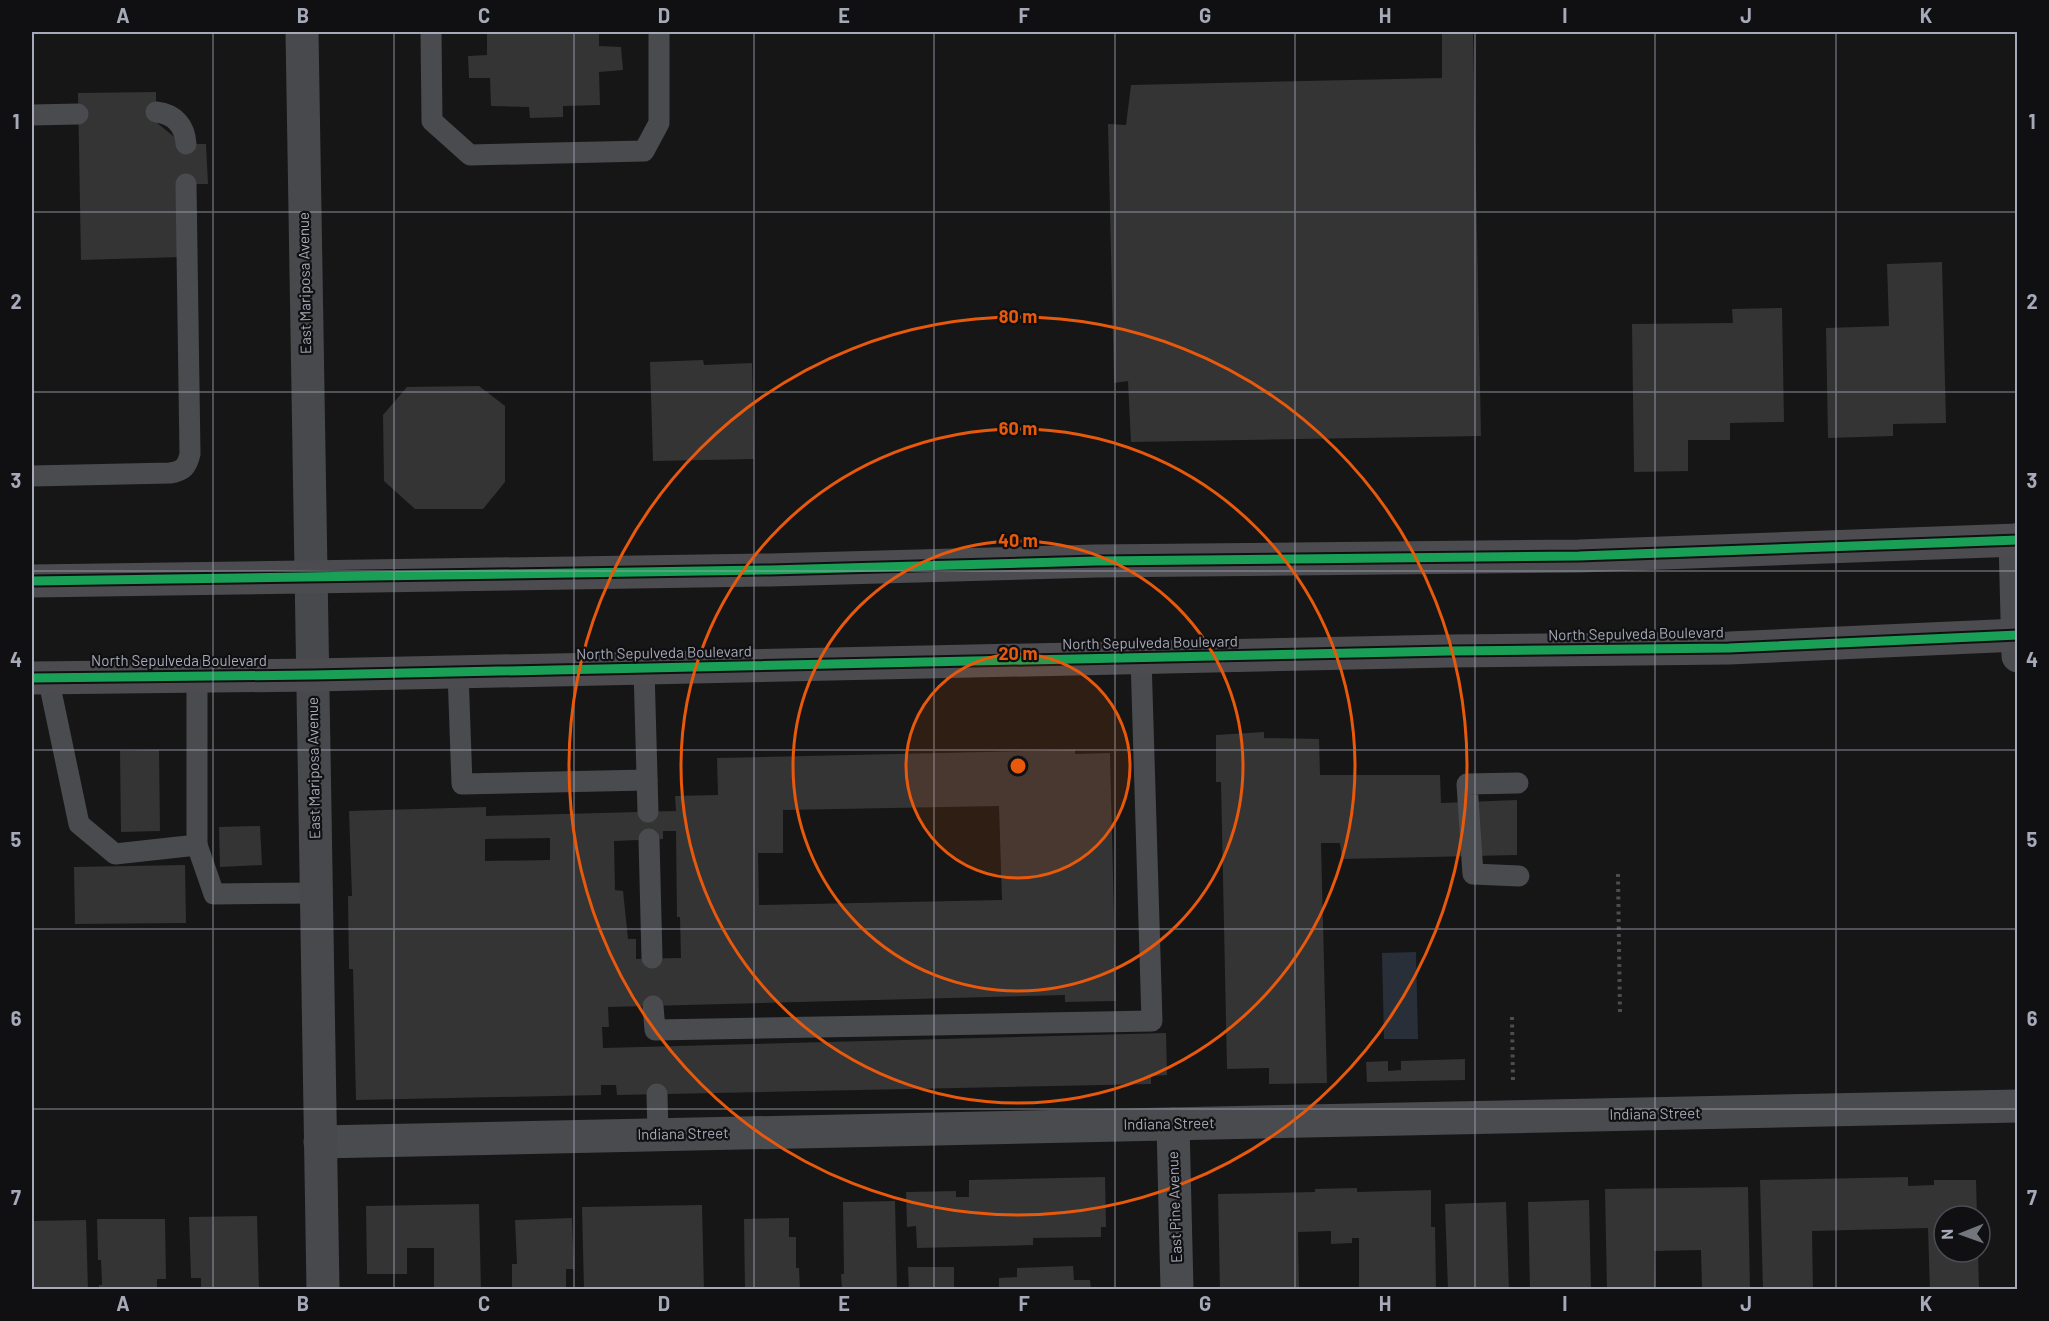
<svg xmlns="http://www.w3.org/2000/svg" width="2049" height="1321" font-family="Barlow,sans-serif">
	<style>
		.water { fill: #282f38 }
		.building { fill: #343435; fill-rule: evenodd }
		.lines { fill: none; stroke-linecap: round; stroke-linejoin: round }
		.path { stroke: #4c4c51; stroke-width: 4; stroke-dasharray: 3 4.5; stroke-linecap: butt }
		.lane { stroke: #4a4b4f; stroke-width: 21 }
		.street { stroke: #4a4b4f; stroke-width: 33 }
		.secondary { stroke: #48494d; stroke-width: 33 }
		.highway { stroke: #4c4c50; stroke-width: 33 }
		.cycleway-casing { stroke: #101012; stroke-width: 13 }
		.cycleway { stroke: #1a9f57; stroke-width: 9 }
		.grid { fill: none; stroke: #a6a9b8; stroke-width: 1.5; stroke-opacity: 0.55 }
		.ring { fill: none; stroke: #e8590c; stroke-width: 3 }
		.labels { text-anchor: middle; stroke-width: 4.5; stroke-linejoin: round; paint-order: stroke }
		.street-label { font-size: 15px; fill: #a6a9b8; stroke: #101012 }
		.centre { fill: #e8590c; stroke: #101012; stroke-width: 3 }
		.ring-label { font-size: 18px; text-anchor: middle; font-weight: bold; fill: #e8590c; stroke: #101012; stroke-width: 4.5; stroke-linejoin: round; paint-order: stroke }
		.neatline { fill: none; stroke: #a6a9b8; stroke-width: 2 }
		.grid-label { font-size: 20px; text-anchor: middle; font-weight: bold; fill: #a6a9b8 }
	</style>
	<rect width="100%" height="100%" fill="#161616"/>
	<polygon class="water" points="1416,952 1418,1039 1384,1039 1382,953"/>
	<g class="building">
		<polygon points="487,32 599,32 599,46 621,47 623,70 599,72 600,105 563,106 563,117 530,118 529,107 491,106 490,78 469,78 468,56 487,55"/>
		<polygon points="1442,32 1473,32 1481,436 1131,442 1128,381 1114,383 1108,124 1126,125 1131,85 1442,78"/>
		<polygon points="156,92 156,122 183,144 206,144 208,184 186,184 181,257 81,260 78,93"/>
		<polygon points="1942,262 1946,423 1893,424 1893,436 1828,438 1826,328 1889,326 1887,264"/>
		<polygon points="1782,308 1784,422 1730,423 1730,440 1688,440 1688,471 1634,472 1632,324 1733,323 1732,309"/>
		<polygon points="703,360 704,365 752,363 754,459 653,461 650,362"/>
		<polygon points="479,386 505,406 505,482 483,509 415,509 384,481 383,415 407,387"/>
		<polygon points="1264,732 1264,738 1319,739 1320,775 1440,775 1441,803 1517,800 1517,855 1342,859 1340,843 1321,843 1327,1083 1269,1084 1269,1068 1227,1069 1221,782 1216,782 1216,735"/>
		<polygon points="159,750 160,831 121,832 120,751"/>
		<path d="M 1075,750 L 1075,754 L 1110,753 L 1116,1001 L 1065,1002 L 1065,995 L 608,1007 L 609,1027 L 602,1027 L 603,1048 L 1166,1033 L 1167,1075 L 1151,1076 L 1151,1084 L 617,1095 L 616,1085 L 601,1085 L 601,1095 L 356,1100 L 353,969 L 349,969 L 348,896 L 352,896 L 349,811 L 486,807 L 486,816 L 676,811 L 675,796 L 718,795 L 717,758 ZM 999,806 L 1002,900 L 759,905 L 758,853 L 783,853 L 783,810 ZM 663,831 L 676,831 L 677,917 L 680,917 L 681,958 L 636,959 L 636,939 L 628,939 L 623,891 L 615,890 L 614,841 L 663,839 ZM 550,838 L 550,860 L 485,861 L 485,839 Z"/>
		<polygon points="260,826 262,865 220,867 219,827"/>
		<polygon points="185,865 186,923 75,924 74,867"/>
		<polygon points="1465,1059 1465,1080 1367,1082 1366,1062 1388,1061 1388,1071 1401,1070 1401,1061"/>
		<polygon points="1105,1177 1106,1227 1101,1227 1101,1237 1033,1238 1033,1245 917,1248 916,1226 907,1227 906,1192 956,1191 956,1197 969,1197 969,1180"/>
		<polygon points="1908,1177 1908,1186 1934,1185 1934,1180 1976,1180 1977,1216 1944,1216 1944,1252 1978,1252 1979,1290 1930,1290 1928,1228 1812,1231 1813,1290 1763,1290 1760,1180"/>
		<polygon points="1748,1187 1750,1290 1702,1290 1701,1250 1654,1251 1655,1290 1607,1290 1605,1189"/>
		<polygon points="1357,1188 1357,1192 1431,1190 1431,1227 1435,1227 1436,1290 1359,1290 1359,1238 1352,1238 1352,1243 1331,1244 1331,1231 1298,1232 1299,1290 1220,1290 1218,1194 1315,1192 1315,1189"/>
		<polygon points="1589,1200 1591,1290 1530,1290 1528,1202"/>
		<polygon points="895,1201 897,1290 842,1290 841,1274 844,1274 843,1202"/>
		<polygon points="1506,1202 1509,1290 1448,1290 1445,1204"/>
		<polygon points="479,1204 481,1290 434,1290 434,1248 407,1248 407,1274 367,1274 366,1206"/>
		<polygon points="702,1205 704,1290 584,1290 582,1207"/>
		<polygon points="257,1216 259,1290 201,1290 201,1278 191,1278 189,1217"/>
		<polygon points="572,1218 574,1269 566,1269 566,1290 512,1290 512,1264 517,1264 515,1220"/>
		<polygon points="789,1218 789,1237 796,1237 796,1268 799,1268 800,1290 745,1290 744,1219"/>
		<polygon points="97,1219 165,1219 166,1279 157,1279 157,1290 99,1290 99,1285 102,1285 101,1260 98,1260"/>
		<polygon points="86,1220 88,1290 32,1290 32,1221"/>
		<polygon points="1073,1266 1074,1280 1090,1280 1091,1290 999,1290 999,1278 1017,1277 1017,1268"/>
		<polygon points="908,1267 954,1267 954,1290 909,1290"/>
	</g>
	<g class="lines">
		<g class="path">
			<polyline points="1618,874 1620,1014"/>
			<polyline points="1512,1017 1513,1083"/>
		</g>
		<g class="lane">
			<polyline points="431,32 432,121 470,155 644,151 659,123 659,32"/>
			<path d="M 156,112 C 175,114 185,126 186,144"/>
			<polyline points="32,115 78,114"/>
			<path d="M 32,476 L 170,473 C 183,471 187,467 190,454 L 186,184"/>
			<polyline points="644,669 648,812"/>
			<polyline points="458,672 462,784 647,780"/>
			<polyline points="48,677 79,824 115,854 197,845 197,675"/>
			<polyline points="1518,783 1467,784 1473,874 1519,876"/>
			<polyline points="649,839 652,958"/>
			<polyline points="197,845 214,894 315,893"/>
			<polyline points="653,1006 655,1030 1152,1021 1141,658"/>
			<polyline points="657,1094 658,1135"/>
		</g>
		<g class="street">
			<polyline points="2015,540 2018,656"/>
			<polyline points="1173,1124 1177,1290"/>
			<polyline points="320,1142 2018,1106"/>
		</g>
		<path class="secondary" d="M 302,32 C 307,451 315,870 323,1290"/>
		<g class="highway">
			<polyline points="32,581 770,570 1096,561 1579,556 2018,540"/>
			<polyline points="32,678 313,675 1449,651 1729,648 2018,635"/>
		</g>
		<defs>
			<g id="cycleway">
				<polyline points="32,581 770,570 1096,561 1579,556 2018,540"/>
				<polyline points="32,678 313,675 1449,651 1729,648 2018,635"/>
			</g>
		</defs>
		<use href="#cycleway" class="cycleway-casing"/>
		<use href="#cycleway" class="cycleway"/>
	</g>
	<path class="grid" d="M 213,32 L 213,1290M 394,32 L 394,1290M 574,32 L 574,1290M 754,32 L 754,1290M 934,32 L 934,1290M 1115,32 L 1115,1290M 1295,32 L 1295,1290M 1475,32 L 1475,1290M 1655,32 L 1655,1290M 1836,32 L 1836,1290M 32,212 L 2018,212M 32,392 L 2018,392M 32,571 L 2018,571M 32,750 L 2018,750M 32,929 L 2018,929M 32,1109 L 2018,1109"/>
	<circle cx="1018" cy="766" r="112" fill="#e8590c" fill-opacity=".12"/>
	<g class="ring">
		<circle cx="1018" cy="766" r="112"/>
		<circle cx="1018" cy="766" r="225"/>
		<circle cx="1018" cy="766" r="337"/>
		<circle cx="1018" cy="766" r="449"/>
	</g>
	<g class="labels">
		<g class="street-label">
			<text transform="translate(305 283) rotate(-91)" y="5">East Mariposa Avenue</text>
			<text transform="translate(1636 634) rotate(-1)" y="5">North Sepulveda Boulevard</text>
			<text transform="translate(1150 643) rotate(-1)" y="5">North Sepulveda Boulevard</text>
			<text transform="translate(664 653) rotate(-1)" y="5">North Sepulveda Boulevard</text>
			<text x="179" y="666">North Sepulveda Boulevard</text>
			<text transform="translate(314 768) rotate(-91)" y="5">East Mariposa Avenue</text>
			<text transform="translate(1655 1114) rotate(-1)" y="5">Indiana Street</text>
			<text transform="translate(1169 1124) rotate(-1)" y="5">Indiana Street</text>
			<text transform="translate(683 1134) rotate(-1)" y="5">Indiana Street</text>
			<text transform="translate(1175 1207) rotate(-92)" y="5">East Pine Avenue</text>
		</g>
	</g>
	<circle cx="1018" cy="766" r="9" class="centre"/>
	<g class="ring-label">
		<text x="1018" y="323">80 m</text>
		<text x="1018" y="435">60 m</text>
		<text x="1018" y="547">40 m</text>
		<text x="1018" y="660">20 m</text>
	</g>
	<rect width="2049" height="1321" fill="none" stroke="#101012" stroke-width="66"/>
	<g transform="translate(1962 1234) rotate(269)"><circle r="28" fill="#101012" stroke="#4c4d54" stroke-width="1.5"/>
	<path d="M0-4.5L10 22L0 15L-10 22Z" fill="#74767f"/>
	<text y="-9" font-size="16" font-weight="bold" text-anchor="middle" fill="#a6a9b8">N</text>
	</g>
	<rect x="33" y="33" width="1983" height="1255" class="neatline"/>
	<g class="grid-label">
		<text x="123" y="23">A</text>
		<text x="303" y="23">B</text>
		<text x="484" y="23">C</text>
		<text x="664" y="23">D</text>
		<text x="844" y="23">E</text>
		<text x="1024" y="23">F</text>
		<text x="1205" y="23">G</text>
		<text x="1385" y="23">H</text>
		<text x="1565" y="23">I</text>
		<text x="1746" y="23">J</text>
		<text x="1926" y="23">K</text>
		<text x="16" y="129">1</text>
		<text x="2032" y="129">1</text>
		<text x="16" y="309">2</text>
		<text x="2032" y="309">2</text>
		<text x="16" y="488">3</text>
		<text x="2032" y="488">3</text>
		<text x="16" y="667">4</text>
		<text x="2032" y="667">4</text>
		<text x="16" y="847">5</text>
		<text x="2032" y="847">5</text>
		<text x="16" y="1026">6</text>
		<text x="2032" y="1026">6</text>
		<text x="16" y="1205">7</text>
		<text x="2032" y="1205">7</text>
		<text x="123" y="1311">A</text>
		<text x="303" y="1311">B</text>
		<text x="484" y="1311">C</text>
		<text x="664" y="1311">D</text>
		<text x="844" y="1311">E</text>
		<text x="1024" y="1311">F</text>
		<text x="1205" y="1311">G</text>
		<text x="1385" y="1311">H</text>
		<text x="1565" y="1311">I</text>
		<text x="1746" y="1311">J</text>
		<text x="1926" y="1311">K</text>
	</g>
</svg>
